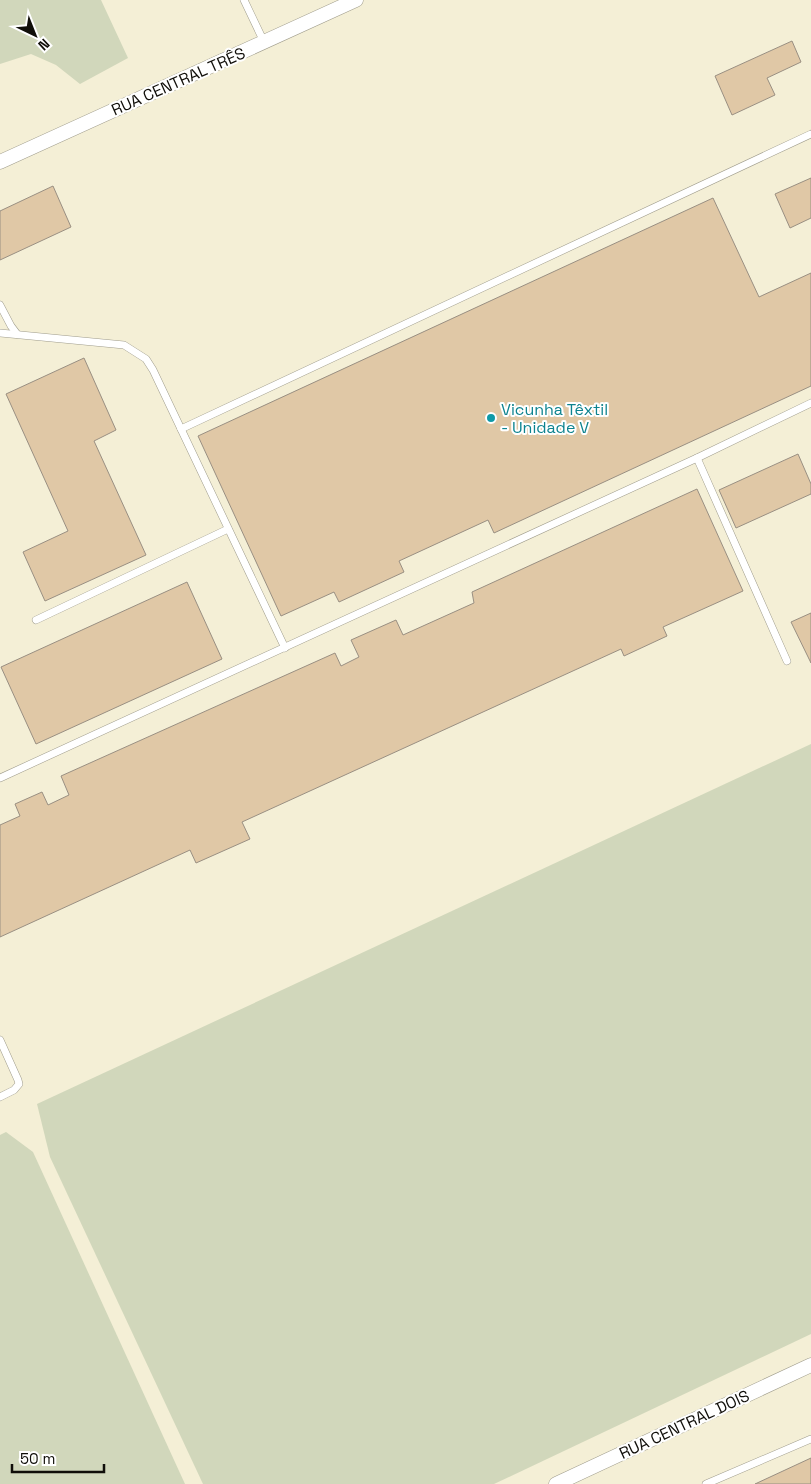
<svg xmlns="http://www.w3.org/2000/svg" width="811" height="1484" font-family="'Space Grotesk',sans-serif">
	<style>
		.built { fill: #f4efd6 }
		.green { fill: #d1d7bb }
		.building { fill: #e0c8a6; stroke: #998f82 }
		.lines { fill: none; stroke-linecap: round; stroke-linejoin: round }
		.service-casing { stroke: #9f9c8c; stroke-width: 8 }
		.minor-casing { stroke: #9f9c8c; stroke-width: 15 }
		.service { stroke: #fff; stroke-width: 7 }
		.minor { stroke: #fff; stroke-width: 14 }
		.culture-dot { fill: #0f9aa8; stroke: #fff; stroke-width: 2 }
		.labels { text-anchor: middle; stroke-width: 4; stroke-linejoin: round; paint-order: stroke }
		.street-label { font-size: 16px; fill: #100e09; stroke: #fff }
		.culture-label { font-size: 16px; fill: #0d838f; stroke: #fff; text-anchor: start }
	</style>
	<rect width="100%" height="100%" fill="#fdf9e8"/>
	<rect class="built" x="0" y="0" width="811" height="1484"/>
	<g class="green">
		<polygon points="0,0 101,0 128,58 80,84 56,65 31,54 0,64"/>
		<polygon points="811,744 811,1334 494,1484 203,1484 50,1157 37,1104"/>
		<polygon points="6,1132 33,1152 185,1484 0,1484 0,1135"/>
	</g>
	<g class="building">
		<polygon points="792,41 801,62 767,78 775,95 732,115 715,76"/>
		<polygon points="811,178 811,218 790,228 775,194"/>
		<polygon points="53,186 71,227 0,260 0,211"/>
		<polygon points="713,198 759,297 811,273 811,386 494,533 488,520 399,561 404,572 339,602 334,592 281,616 198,436"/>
		<polygon points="84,358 116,430 94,441 146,555 45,601 23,552 68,531 6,394"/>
		<polygon points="798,454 811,484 811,494 736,528 719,490"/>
		<polygon points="697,489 743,591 663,627 667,636 624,656 621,649 242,822 250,839 196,863 190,850 0,937 0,825 20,816 15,804 42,792 48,805 69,795 61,776 335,653 341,666 359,657 351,640 396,620 403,635 474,603 472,592"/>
		<polygon points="187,582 222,659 36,744 1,667"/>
		<polygon points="811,613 811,663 791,622"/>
		<polygon points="811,1458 811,1484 755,1484"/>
	</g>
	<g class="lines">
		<defs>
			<g id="service">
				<polyline points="244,0 264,42"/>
				<polyline points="0,305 11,326 17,334"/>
				<polyline points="0,333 124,345 146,359 153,370 285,648"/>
				<polyline points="181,429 811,134"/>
				<polyline points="697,458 787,661"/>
				<polyline points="36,620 228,529"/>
				<polyline points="0,778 697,458 811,403"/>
				<polyline points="0,1040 18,1080 19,1084 14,1090 0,1097"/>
				<polyline points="706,1484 811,1439"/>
			</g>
			<g id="minor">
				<polyline points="0,162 356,0"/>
				<polyline points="556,1484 811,1365"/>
			</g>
		</defs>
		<use href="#service" class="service-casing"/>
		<use href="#minor" class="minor-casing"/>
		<use href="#service" class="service"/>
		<use href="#minor" class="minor"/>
	</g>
	<circle class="culture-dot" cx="491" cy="418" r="5"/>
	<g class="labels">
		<g class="street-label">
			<text transform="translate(178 81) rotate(-24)" y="6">RUA CENTRAL TRÊS</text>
			<text transform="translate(684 1424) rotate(-25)" y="6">RUA CENTRAL DOIS</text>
		</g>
		<g class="culture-label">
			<text x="501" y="415">Vicunha Têxtil<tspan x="501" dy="18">- Unidade V</tspan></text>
		</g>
	</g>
	<g transform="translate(35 35) rotate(137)" stroke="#ffffff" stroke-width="4" paint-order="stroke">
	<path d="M0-4L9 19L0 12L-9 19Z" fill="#100e09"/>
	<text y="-8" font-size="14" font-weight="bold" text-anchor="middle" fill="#100e09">N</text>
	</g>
	<path d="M12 1464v8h92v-8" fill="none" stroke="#100e09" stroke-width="2.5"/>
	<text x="20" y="1464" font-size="15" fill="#100e09" stroke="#ffffff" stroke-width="4" paint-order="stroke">50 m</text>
</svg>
